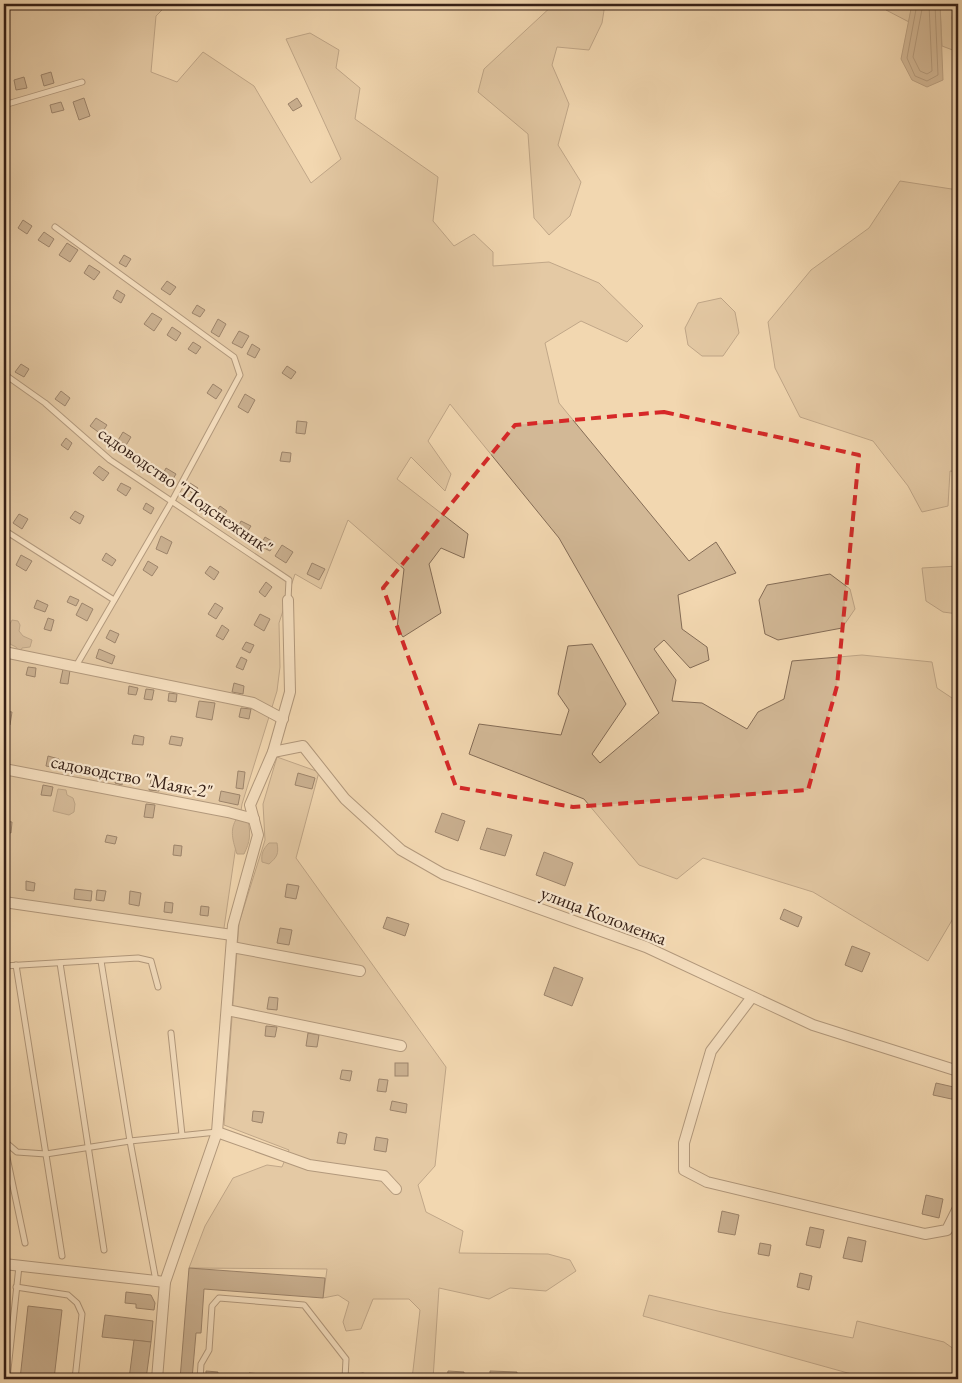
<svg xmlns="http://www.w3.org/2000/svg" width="962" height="1383" font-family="'EB Garamond',serif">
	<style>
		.green { fill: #d2b896; stroke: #846c56 }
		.water { fill: #b2987b; stroke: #806852 }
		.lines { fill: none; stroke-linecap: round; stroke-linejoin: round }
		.shore { stroke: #745c48; stroke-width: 1 }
		.building { fill: #977f66; stroke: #351f15 }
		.lane-casing { stroke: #644d3c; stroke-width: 7 }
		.street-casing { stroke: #644d3c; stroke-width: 12 }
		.lane { stroke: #f7e5cc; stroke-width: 5 }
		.street { stroke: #f7e5cc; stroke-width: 10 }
		.marked { fill: none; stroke: #d62828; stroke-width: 4; stroke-dasharray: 10 6; stroke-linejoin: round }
		.labels { text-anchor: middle; stroke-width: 4.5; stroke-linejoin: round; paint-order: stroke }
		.street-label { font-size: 19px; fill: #351f15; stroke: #f7e5cc }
	</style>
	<rect width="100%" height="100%" fill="#f2d7b0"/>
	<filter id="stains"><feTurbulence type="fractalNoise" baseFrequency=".004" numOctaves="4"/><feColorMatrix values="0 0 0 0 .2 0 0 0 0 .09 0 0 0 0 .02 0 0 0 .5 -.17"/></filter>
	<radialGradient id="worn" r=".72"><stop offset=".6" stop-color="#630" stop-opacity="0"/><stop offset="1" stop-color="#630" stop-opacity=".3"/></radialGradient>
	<g class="green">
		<polygon points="4,4 168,4 156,16 151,72 177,82 203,52 254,86 311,183 341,159 286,39 310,33 339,50 336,68 360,88 355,119 438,177 433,221 454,246 474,234 493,252 493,266 549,262 599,283 643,326 627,342 581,321 545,343 559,403 689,561 716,542 736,573 678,595 682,629 707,647 709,660 690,668 664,640 654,649 676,680 672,701 702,703 747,729 758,712 784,699 792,661 862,655 932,662 937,688 958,702 958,910 928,961 813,892 703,858 677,879 639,865 584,799 469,754 479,724 561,735 569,710 558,694 568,646 592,644 626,704 592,754 600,763 659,713 559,538 450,404 428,441 451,474 445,491 411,457 397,479 468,534 464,558 441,548 429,564 441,613 403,637 397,628 404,569 348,520 321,589 295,574 279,623 280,667 277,691 242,804 223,935 4,901"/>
		<polygon points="554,4 605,4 602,23 589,50 557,47 552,65 569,104 558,145 581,182 570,216 549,235 534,218 528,134 478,92 484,69"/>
		<polygon points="883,4 912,4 909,22 886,10"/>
		<polygon points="940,4 954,4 952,18 958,52 942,46"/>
		<polygon points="900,181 958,190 958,472 950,471 948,506 922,512 908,486 873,441 800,417 775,368 768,322 811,270 869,228"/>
		<polygon points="721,298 735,312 739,333 723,356 702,356 688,345 685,328 698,303"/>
		<polygon points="958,566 958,614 943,612 926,601 922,568"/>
		<polygon points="830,574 850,589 855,609 842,628 778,640 765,634 759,600 767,585"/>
		<polygon points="277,757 319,772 296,858 446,1067 435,1166 418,1185 426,1212 463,1231 459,1253 548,1254 570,1260 576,1271 546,1291 510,1288 489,1299 439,1288 433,1379 412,1379 420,1310 409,1299 373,1299 361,1329 346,1331 343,1322 349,1302 338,1295 323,1298 327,1269 189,1268 205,1226 233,1178 267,1165 282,1167 289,1150 224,1125 239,923 265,840 263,804"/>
		<polygon points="649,1295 722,1312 853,1338 857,1321 944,1342 958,1352 958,1379 855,1379 855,1375 643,1316"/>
	</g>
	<g class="water">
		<polygon points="912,4 940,4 943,80 927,87 912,80 901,59"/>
		<polygon points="12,620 18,621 20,625 19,631 23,636 32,640 30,647 22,648 21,650 18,650 16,647 10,644 10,624"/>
		<polygon points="58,789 66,790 67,795 73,798 75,804 74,812 69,815 53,811"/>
		<path d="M 237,818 L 248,821 C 251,834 250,842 244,854 L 237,854 C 233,841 229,830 237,818 Z"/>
		<path d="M 269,843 L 277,843 C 279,854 277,857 269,864 L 262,862 C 261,854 263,849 269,843 Z"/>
	</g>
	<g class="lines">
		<g class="shore">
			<polyline points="917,4 907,58 915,76 927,81 938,75 935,4"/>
			<polyline points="923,4 913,57 920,71 927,74 932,71 929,4"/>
		</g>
	</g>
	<g class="building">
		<polygon points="51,72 54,83 44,86 41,75"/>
		<polygon points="24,77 27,88 16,90 14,80"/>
		<polygon points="84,98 90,116 79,120 73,102"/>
		<polygon points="297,98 302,106 293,111 288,104"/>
		<polygon points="61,102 64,110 52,113 50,105"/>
		<polygon points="23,220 32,226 27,234 18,228"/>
		<polygon points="44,232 54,239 49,247 38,240"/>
		<polygon points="67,243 78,250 70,262 59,255"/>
		<polygon points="124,255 131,259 126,267 119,263"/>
		<polygon points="89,265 100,272 94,280 84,273"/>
		<polygon points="167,281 176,287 170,295 161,289"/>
		<polygon points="117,290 125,295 121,303 113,298"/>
		<polygon points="197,305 205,310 200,317 192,313"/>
		<polygon points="152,313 162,319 154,331 144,324"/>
		<polygon points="218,319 226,324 219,337 211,332"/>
		<polygon points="172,327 181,333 176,341 167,335"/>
		<polygon points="239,331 249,336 242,348 232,343"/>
		<polygon points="193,342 201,347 196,354 188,349"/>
		<polygon points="252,344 260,349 255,358 247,354"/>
		<polygon points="21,364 29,369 24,377 15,372"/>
		<polygon points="287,366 296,372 291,379 282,373"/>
		<polygon points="213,384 222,390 216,399 207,393"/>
		<polygon points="61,391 70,398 65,406 55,399"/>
		<polygon points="245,394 255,400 248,413 238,407"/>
		<polygon points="96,418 107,425 101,434 90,426"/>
		<polygon points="297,421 307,422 305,434 296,433"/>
		<polygon points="123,432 131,437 125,447 117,442"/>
		<polygon points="66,438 72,443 68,450 61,445"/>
		<polygon points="282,452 291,453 290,462 280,461"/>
		<polygon points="99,466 109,473 103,481 93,473"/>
		<polygon points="166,468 176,474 170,484 161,478"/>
		<polygon points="121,483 131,488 126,496 117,490"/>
		<polygon points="190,483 198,488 194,494 186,489"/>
		<polygon points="146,503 154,508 151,514 143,509"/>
		<polygon points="220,506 227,511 223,517 216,512"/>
		<polygon points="75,511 84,516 80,524 70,518"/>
		<polygon points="19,514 28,519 22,529 13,523"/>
		<polygon points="241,521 251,526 246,534 237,529"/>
		<polygon points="161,536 172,542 167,554 156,549"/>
		<polygon points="265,537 275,543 270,551 260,546"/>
		<polygon points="282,545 293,552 286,563 275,556"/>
		<polygon points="106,553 116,560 112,566 102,560"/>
		<polygon points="21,555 32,561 26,571 16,565"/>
		<polygon points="148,561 158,567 152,576 143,570"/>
		<polygon points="312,563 325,569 319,580 307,574"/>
		<polygon points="210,566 219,572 214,580 205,573"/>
		<polygon points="266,582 272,587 265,597 259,592"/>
		<polygon points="70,596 79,600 76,606 67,602"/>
		<polygon points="37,600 48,605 45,612 34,608"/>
		<polygon points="82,603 93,609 87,621 76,615"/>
		<polygon points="215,603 223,608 216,619 208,614"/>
		<polygon points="260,614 270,619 264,631 254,625"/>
		<polygon points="48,618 54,620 51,631 44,629"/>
		<polygon points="222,625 229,630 223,640 216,636"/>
		<polygon points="110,630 119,634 115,643 106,638"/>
		<polygon points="246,642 254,645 250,653 242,649"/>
		<polygon points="99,649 115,656 112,664 96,658"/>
		<polygon points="241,657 247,660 243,670 236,667"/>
		<polygon points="28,667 36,668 35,677 26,675"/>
		<polygon points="63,669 70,670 68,684 60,683"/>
		<polygon points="234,683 244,686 243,694 232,692"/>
		<polygon points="129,686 138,688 136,695 128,694"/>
		<polygon points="146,689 154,690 152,700 144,699"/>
		<polygon points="169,693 177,694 176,702 168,701"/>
		<polygon points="199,701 215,703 212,720 196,717"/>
		<polygon points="241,708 251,709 249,719 239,717"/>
		<polygon points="4,711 12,712 10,725 4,724"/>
		<polygon points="134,735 144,737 143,745 132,744"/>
		<polygon points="171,736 183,738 181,746 169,744"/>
		<polygon points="48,756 59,759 57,768 46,766"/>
		<polygon points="238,771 245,772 243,789 236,788"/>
		<polygon points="298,773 315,778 312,789 295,785"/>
		<polygon points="117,775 124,776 122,785 115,783"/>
		<polygon points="151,780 160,782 159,791 149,790"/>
		<polygon points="43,785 53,787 51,796 41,795"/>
		<polygon points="221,791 240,795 238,805 219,801"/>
		<polygon points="146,804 155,805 153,818 144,817"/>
		<polygon points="442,813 465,821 458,841 435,832"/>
		<polygon points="4,821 12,822 11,833 4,832"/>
		<polygon points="487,828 512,835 505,856 480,849"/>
		<polygon points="107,835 117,837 115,844 105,842"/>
		<polygon points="174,845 182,846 181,856 173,855"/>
		<polygon points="544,852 573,863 565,886 536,875"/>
		<polygon points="26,881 35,883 34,891 26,890"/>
		<polygon points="287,884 299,886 296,899 285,897"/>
		<polygon points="75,889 92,891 91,901 74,899"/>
		<polygon points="97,890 106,891 104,901 96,900"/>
		<polygon points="130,891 141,893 139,906 129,904"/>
		<polygon points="165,902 173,903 172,913 164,912"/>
		<polygon points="201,906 209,907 208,916 200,915"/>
		<polygon points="784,909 802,917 798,927 780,919"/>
		<polygon points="387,917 409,924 405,936 383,928"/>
		<polygon points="280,928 292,930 289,945 277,943"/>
		<polygon points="852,946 870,953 862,972 845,965"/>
		<polygon points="554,967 583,978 572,1006 544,995"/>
		<polygon points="269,997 278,998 277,1010 267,1009"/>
		<polygon points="266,1026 277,1027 275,1037 265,1036"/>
		<polygon points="308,1033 319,1035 317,1047 306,1046"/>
		<rect x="395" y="1063" width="13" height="13"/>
		<polygon points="342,1070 352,1071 350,1081 340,1079"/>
		<polygon points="379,1079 388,1080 386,1092 377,1091"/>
		<polygon points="936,1083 958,1088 956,1100 933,1095"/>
		<polygon points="392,1101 407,1104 406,1113 390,1110"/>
		<polygon points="253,1111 264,1112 262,1123 252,1121"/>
		<polygon points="339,1132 347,1134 345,1144 337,1143"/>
		<polygon points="376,1137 388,1139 386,1152 374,1150"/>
		<polygon points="926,1195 943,1199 939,1218 922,1214"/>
		<polygon points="722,1211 739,1215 735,1235 718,1232"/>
		<polygon points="810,1227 824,1230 820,1248 806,1245"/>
		<polygon points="848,1237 866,1241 862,1262 843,1258"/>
		<polygon points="760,1243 771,1245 769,1256 758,1254"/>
		<polygon points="189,1268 325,1278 323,1298 204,1289 201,1333 196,1333 192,1379 180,1379"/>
		<polygon points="800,1273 812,1276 809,1290 797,1287"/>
		<polygon points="126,1292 151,1295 155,1303 154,1310 136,1308 136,1304 125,1303"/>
		<polygon points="28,1306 62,1310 54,1379 20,1379"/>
		<polygon points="105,1315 153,1321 151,1342 102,1337"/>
		<polygon points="134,1340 151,1342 146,1379 129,1379"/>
		<polygon points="206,1371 218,1372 217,1379 206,1379"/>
		<polygon points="448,1371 464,1372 464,1379 447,1379"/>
		<polygon points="490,1371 517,1372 517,1379 490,1379"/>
		<polygon points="249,1373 261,1374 261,1379 248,1379"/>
	</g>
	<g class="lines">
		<defs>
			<g id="lane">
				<polyline points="4,105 82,82"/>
				<polyline points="55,227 234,357 240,375 172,501 76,666"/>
				<polyline points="4,374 45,403 110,460 289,580 288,600"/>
				<polyline points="4,530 114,600"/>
				<polyline points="101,961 130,1141 156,1281"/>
				<polyline points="60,963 104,1250"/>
				<polyline points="16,965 62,1256"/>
				<polyline points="4,966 138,958 151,961 158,987"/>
				<polyline points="171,1033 182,1135"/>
				<polyline points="4,1141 17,1152 46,1154 130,1141 217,1132"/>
				<polyline points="4,1143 25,1243"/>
				<polyline points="16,1287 68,1295 77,1303 82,1314 75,1379"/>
				<polyline points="7,1379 19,1266"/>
				<polyline points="200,1379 201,1364 209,1350 212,1306 219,1298 304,1305 346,1359 345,1379"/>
				<polyline points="345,1379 363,1376 367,1379"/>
			</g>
			<g id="street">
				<polyline points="4,652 253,703 283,719"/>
				<polyline points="273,752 303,746 345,799 401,850 443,874 646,947 813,1025 958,1071"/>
				<polyline points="4,769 228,812 254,819"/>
				<polyline points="4,902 232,935"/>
				<polyline points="232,947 360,971"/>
				<polyline points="752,997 711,1051 684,1143 684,1170 707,1182 925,1234 947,1230 958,1208"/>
				<polyline points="227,1010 401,1046"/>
				<polyline points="217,1132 309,1165 384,1176 396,1189"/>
				<polyline points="4,1264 165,1282"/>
				<polyline points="157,1379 165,1282 217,1132 233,925 258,835 250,805 273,752 290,692 288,600"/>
			</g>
		</defs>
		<use href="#lane" class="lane-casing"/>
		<use href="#street" class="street-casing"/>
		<use href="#lane" class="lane"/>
		<use href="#street" class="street"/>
	</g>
	<path d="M0 0H962V1383H0ZM 664,412 L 859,455 L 837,686 L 808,790 L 573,807 L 456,787 L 383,588 L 515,425 Z" fill="#f2d7b0" fill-opacity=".55" fill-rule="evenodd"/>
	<path class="marked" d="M 664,412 L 859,455 L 837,686 L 808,790 L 573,807 L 456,787 L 383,588 L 515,425 Z"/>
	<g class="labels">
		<g class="street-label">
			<text transform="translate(186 490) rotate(35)" y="7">садоводство "Подснежник"</text>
			<text transform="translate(132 776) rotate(11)" y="7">садоводство "Маяк-2"</text>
			<text transform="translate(604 915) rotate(21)" y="7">улица Коломенка</text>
		</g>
	</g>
	<rect width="962" height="1383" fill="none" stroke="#f2d7b0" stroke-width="20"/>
	<rect x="5" y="5" width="952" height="1373" fill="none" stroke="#351f15" stroke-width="2.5"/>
	<rect x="10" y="10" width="942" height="1363" fill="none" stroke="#351f15"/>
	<rect width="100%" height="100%" filter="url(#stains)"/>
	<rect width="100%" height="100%" fill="url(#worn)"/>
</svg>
